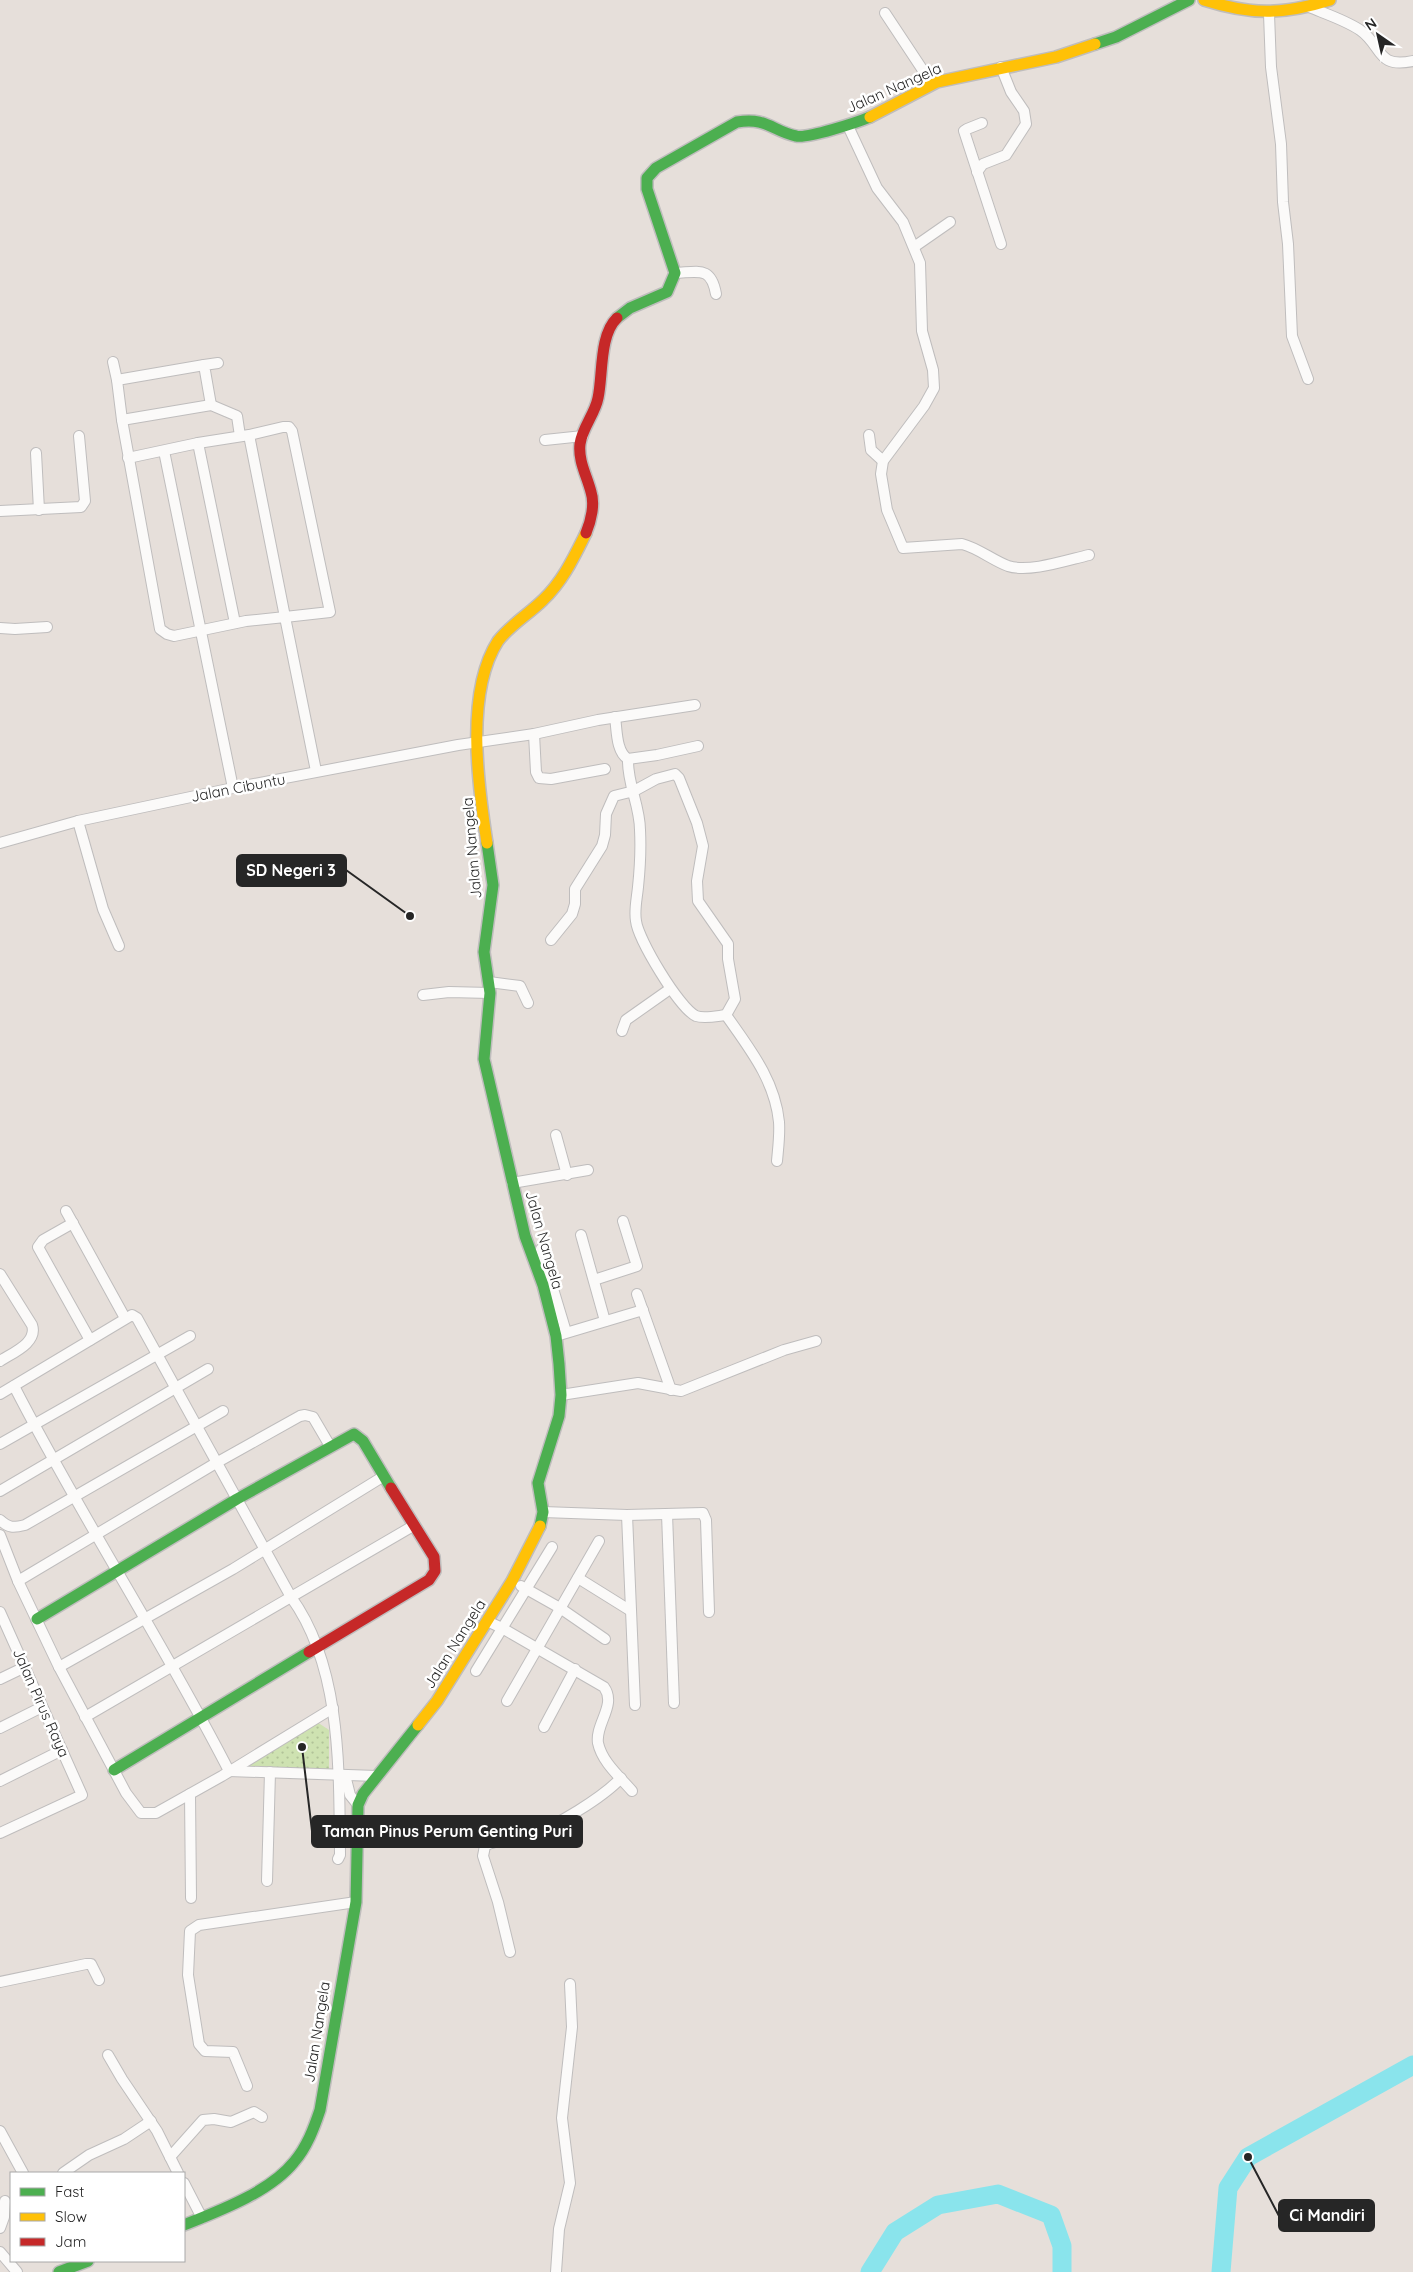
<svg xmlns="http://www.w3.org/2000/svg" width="1413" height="2272" font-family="Quicksand,sans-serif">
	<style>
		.grass { fill: url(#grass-dots) }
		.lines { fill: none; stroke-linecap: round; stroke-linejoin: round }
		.river { stroke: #8ae4ec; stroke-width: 19 }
		.street-casing { stroke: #bfbdbd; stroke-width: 12 }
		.fast-casing { stroke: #bfbdbd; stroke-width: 14 }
		.slow-casing { stroke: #bfbdbd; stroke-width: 14 }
		.jam-casing { stroke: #bfbdbd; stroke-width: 14 }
		.street { stroke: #fbfaf9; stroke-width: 10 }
		.fast { stroke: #4caf50; stroke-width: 11 }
		.slow { stroke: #ffc107; stroke-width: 11 }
		.jam { stroke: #c62828; stroke-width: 11 }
		.labels { text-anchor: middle; stroke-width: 5; stroke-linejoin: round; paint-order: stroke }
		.street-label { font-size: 15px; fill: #262626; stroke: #fff }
		.leader { fill: none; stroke: #262626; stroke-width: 2 }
		.callout-dot { fill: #262626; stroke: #fff; stroke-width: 2 }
		.callout { fill: #262626; stroke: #262626; stroke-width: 2 }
		.callout-label { font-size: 16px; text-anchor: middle; font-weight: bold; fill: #fff }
	</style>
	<defs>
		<pattern id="grass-dots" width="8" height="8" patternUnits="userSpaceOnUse" patternTransform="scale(1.25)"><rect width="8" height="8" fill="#cee2b1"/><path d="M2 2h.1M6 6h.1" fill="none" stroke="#b1c298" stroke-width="1.8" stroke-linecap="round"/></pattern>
	</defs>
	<rect width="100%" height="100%" fill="#e6dfda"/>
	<polygon class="grass" points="317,1722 329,1730 329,1769 245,1769 245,1764"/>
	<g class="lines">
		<g class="river">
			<polyline points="870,2272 895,2232 938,2205 998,2194 1051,2215 1062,2246 1062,2272"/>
			<polyline points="1221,2272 1228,2188 1248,2157 1413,2065"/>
		</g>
		<defs>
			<g id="street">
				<path d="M 1309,7 C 1326,14 1345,20 1360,30 C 1383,46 1376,69 1413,61"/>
				<polyline points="885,13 932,84"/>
				<polyline points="1269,14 1271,67 1281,144 1283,202 1288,244 1292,336 1308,379"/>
				<polyline points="982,123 967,129 964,131 1001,244"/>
				<path d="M 848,126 L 877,188 L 903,222 L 920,263 L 922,331 L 933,370 L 934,388 L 924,406 L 883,461 L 881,474 L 887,510 L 903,548 L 962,544 C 978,548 992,560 1008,566 C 1029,573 1067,560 1089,555"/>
				<polyline points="977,172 983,164 1006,155 1026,124 1024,111 1011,92 1001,67"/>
				<polyline points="914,247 950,222"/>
				<path d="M 675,273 C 699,272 711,266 716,294"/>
				<polyline points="113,362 117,380"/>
				<polyline points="211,405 204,365 218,363"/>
				<polyline points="122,420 117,380 204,365"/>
				<polyline points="869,435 871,450 883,461"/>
				<polyline points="240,436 237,416 211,405 122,420 160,629 167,634 174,636 246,621 285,617 316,771"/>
				<polyline points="545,440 583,436"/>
				<polyline points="198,443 249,435 285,617 330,612 292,431 289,427 283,427 249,435"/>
				<polyline points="164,451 233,788"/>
				<polyline points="36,453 39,510"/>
				<polyline points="128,458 198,443 235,623"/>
				<polyline points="0,511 81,507 85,501 79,436"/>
				<polyline points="0,628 15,629 47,627"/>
				<path d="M 615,717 C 617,730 616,752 628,759 L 657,755 L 698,746"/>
				<polyline points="534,734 536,772 539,778 551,779 605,769"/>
				<polyline points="78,821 103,909 119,946"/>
				<polyline points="0,843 78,821 233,788 458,745 534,734 598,720 695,705"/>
				<path d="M 551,940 L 572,914 L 575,904 L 575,889 L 602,846 L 605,835 L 606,814 L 614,796 L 634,791 L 656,779 L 675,774 L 679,778 L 697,823 L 703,846 L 697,881 L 698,901 L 728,944 L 728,959 L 735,999 L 726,1015 C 717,1016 704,1019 696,1016 C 679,1008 638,939 636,921 C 634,910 637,898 638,887 C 640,868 641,849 640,830 C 640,806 627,783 628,759"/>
				<polyline points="489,982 520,986 528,1003"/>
				<polyline points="423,995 449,992 490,993"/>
				<path d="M 726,1015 C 749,1048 775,1080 779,1122 C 780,1135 778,1149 777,1161"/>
				<polyline points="622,1031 626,1020 670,989"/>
				<polyline points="556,1135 567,1175"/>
				<polyline points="512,1183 588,1170"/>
				<polyline points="66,1211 125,1318"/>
				<polyline points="73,1223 43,1240 38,1247 90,1340"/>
				<polyline points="581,1235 605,1321"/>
				<polyline points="541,1249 566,1332"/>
				<path d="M 0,1274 L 32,1325 C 38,1343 12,1353 0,1361"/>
				<polyline points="594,1280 637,1266 623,1221"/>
				<polyline points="637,1294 671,1390"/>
				<polyline points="556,1336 643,1310"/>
				<path d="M 14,1386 C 81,1517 162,1640 229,1771 L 377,1776"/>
				<path d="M 0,1394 L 132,1315 L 137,1318 L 291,1597 C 342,1667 339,1771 340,1855 L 338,1859"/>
				<polyline points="561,1395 638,1383 681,1391 784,1350 816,1341"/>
				<polyline points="0,1444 190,1336"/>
				<polyline points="0,1491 208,1369"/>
				<polyline points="543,1512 627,1515 703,1513 706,1520 709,1612"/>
				<polyline points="667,1514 674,1703"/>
				<polyline points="627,1515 635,1705"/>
				<path d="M 0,1520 C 9,1528 13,1528 25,1525 L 223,1411"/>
				<polyline points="0,1535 18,1581 59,1667 126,1793 141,1813 156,1813 222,1776 333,1708"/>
				<polyline points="578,1578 631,1611"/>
				<polyline points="18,1581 216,1463 300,1416 305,1415 313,1417 330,1446"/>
				<polyline points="521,1586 560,1608 605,1639"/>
				<polyline points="0,1612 82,1795 0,1833"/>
				<path d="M 487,1621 L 502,1628 L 604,1687 C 617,1705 595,1724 598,1743 C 602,1762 620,1777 632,1791"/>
				<polyline points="59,1667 233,1569 384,1476"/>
				<polyline points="476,1671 552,1547"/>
				<polyline points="0,1679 25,1667"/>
				<polyline points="507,1701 599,1541"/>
				<polyline points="85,1717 413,1526"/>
				<polyline points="544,1727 575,1669"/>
				<polyline points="0,1728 42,1707"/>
				<polyline points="345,1775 350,1795 358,1805"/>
				<polyline points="0,1781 62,1750"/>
				<polyline points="190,1794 191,1898"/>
				<polyline points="267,1881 270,1772"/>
				<path d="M 510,1952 L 498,1902 L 483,1856 L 485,1846 C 495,1839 517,1840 530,1835 C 556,1826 602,1798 621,1778"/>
				<polyline points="0,1982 86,1964 91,1964 99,1980"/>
				<polyline points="108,2055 122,2079 157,2131 178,2173"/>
				<polyline points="247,2086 233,2052 205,2051 199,2044 188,1975 190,1931 199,1925 356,1902"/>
				<polyline points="0,2131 23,2173"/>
				<polyline points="170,2157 203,2120 214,2119 231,2122 254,2112 262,2117"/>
				<polyline points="63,2173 89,2155 124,2139 151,2121"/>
				<polyline points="184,2183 202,2218"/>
				<polyline points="0,2228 4,2217 5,2201"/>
				<polyline points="0,2252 17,2272"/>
				<polyline points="556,2272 559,2229 570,2183 562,2118 572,2027 570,1984"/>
			</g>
			<g id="fast">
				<polyline points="1095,44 1116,37 1189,0"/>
				<path d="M 617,318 L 630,308 L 667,292 L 675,273 L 647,189 L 647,178 L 656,168 L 737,122 C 767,117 772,131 796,136 C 807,139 858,122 870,117"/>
				<polyline points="487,843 493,885 484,952 490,993 484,1059 525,1236 543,1285 556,1336 559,1364 561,1395 559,1416 538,1483 543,1512 540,1526"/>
				<polyline points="37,1619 237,1499 354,1434 363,1441 391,1488"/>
				<polyline points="114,1770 309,1652"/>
				<path d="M 184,2225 C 219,2211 270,2192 294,2162 C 307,2147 314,2128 320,2110 L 356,1902 L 358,1805 L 363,1794 L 418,1725"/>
				<polyline points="59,2272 88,2261"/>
			</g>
			<g id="slow">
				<path d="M 1204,0 C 1251,15 1283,15 1330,0"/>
				<polyline points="870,117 937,82 1056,57 1095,44"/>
				<path d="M 487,843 C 478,785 465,692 498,641 C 510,625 529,614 543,600 C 563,581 574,557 586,533"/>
				<polyline points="418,1725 437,1701 512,1581 540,1526"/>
			</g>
			<g id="jam">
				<path d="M 586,533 C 591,521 595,504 591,492 C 587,476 578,461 580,444 C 582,428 595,414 598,398 C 603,376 599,335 617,318"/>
				<polyline points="309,1652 429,1580 435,1571 434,1557 391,1488"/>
			</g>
		</defs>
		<use href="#street" class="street-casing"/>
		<use href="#fast" class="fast-casing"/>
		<use href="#slow" class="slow-casing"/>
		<use href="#jam" class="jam-casing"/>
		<use href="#street" class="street"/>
		<use href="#fast" class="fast"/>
		<use href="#slow" class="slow"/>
		<use href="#jam" class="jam"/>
	</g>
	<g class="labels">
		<g class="street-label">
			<text transform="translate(894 88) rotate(-24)" y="5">Jalan Nangela</text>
			<text transform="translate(238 788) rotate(-11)" y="5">Jalan Cibuntu</text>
			<text transform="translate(472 848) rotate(-95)" y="5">Jalan Nangela</text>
			<text transform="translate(544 1240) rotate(74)" y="5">Jalan Nangela</text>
			<text transform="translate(455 1644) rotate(-58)" y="5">Jalan Nangela</text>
			<text transform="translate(41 1703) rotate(66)" y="5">Jalan Pirus Raya</text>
			<text transform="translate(317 2032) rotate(-81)" y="5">Jalan Nangela</text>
		</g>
	</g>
	<path class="leader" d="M410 916L346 870M302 1747L312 1831M1248 2157L1279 2216"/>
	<g class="callout-dot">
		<circle cx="410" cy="916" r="5"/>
		<circle cx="302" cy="1747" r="5"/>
		<circle cx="1248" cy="2157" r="5"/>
	</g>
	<g class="callout">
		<rect x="237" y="855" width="109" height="31" rx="5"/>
		<rect x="312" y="1816" width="270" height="31" rx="5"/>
		<rect x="1279" y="2200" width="95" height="31" rx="5"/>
	</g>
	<g class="callout-label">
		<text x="291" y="876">SD Negeri 3</text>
		<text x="447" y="1837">Taman Pinus Perum Genting Puri</text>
		<text x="1327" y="2221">Ci Mandiri</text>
	</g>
	<rect x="10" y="2172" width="175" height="90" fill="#ffffff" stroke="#a8a8a8"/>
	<rect x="20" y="2188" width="25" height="8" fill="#4caf50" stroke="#a8a8a8"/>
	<text x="55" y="2197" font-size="15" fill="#262626">Fast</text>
	<rect x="20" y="2213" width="25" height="8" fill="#ffc107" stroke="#a8a8a8"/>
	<text x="55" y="2222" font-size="15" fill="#262626">Slow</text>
	<rect x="20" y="2238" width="25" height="8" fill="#c62828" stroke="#a8a8a8"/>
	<text x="55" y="2247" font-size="15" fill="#262626">Jam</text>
	<g transform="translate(1378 35) rotate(326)" stroke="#ffffff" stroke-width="4" paint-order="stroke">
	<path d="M0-4L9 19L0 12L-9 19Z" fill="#262626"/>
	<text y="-8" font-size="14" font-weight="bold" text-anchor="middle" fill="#262626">N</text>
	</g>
</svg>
